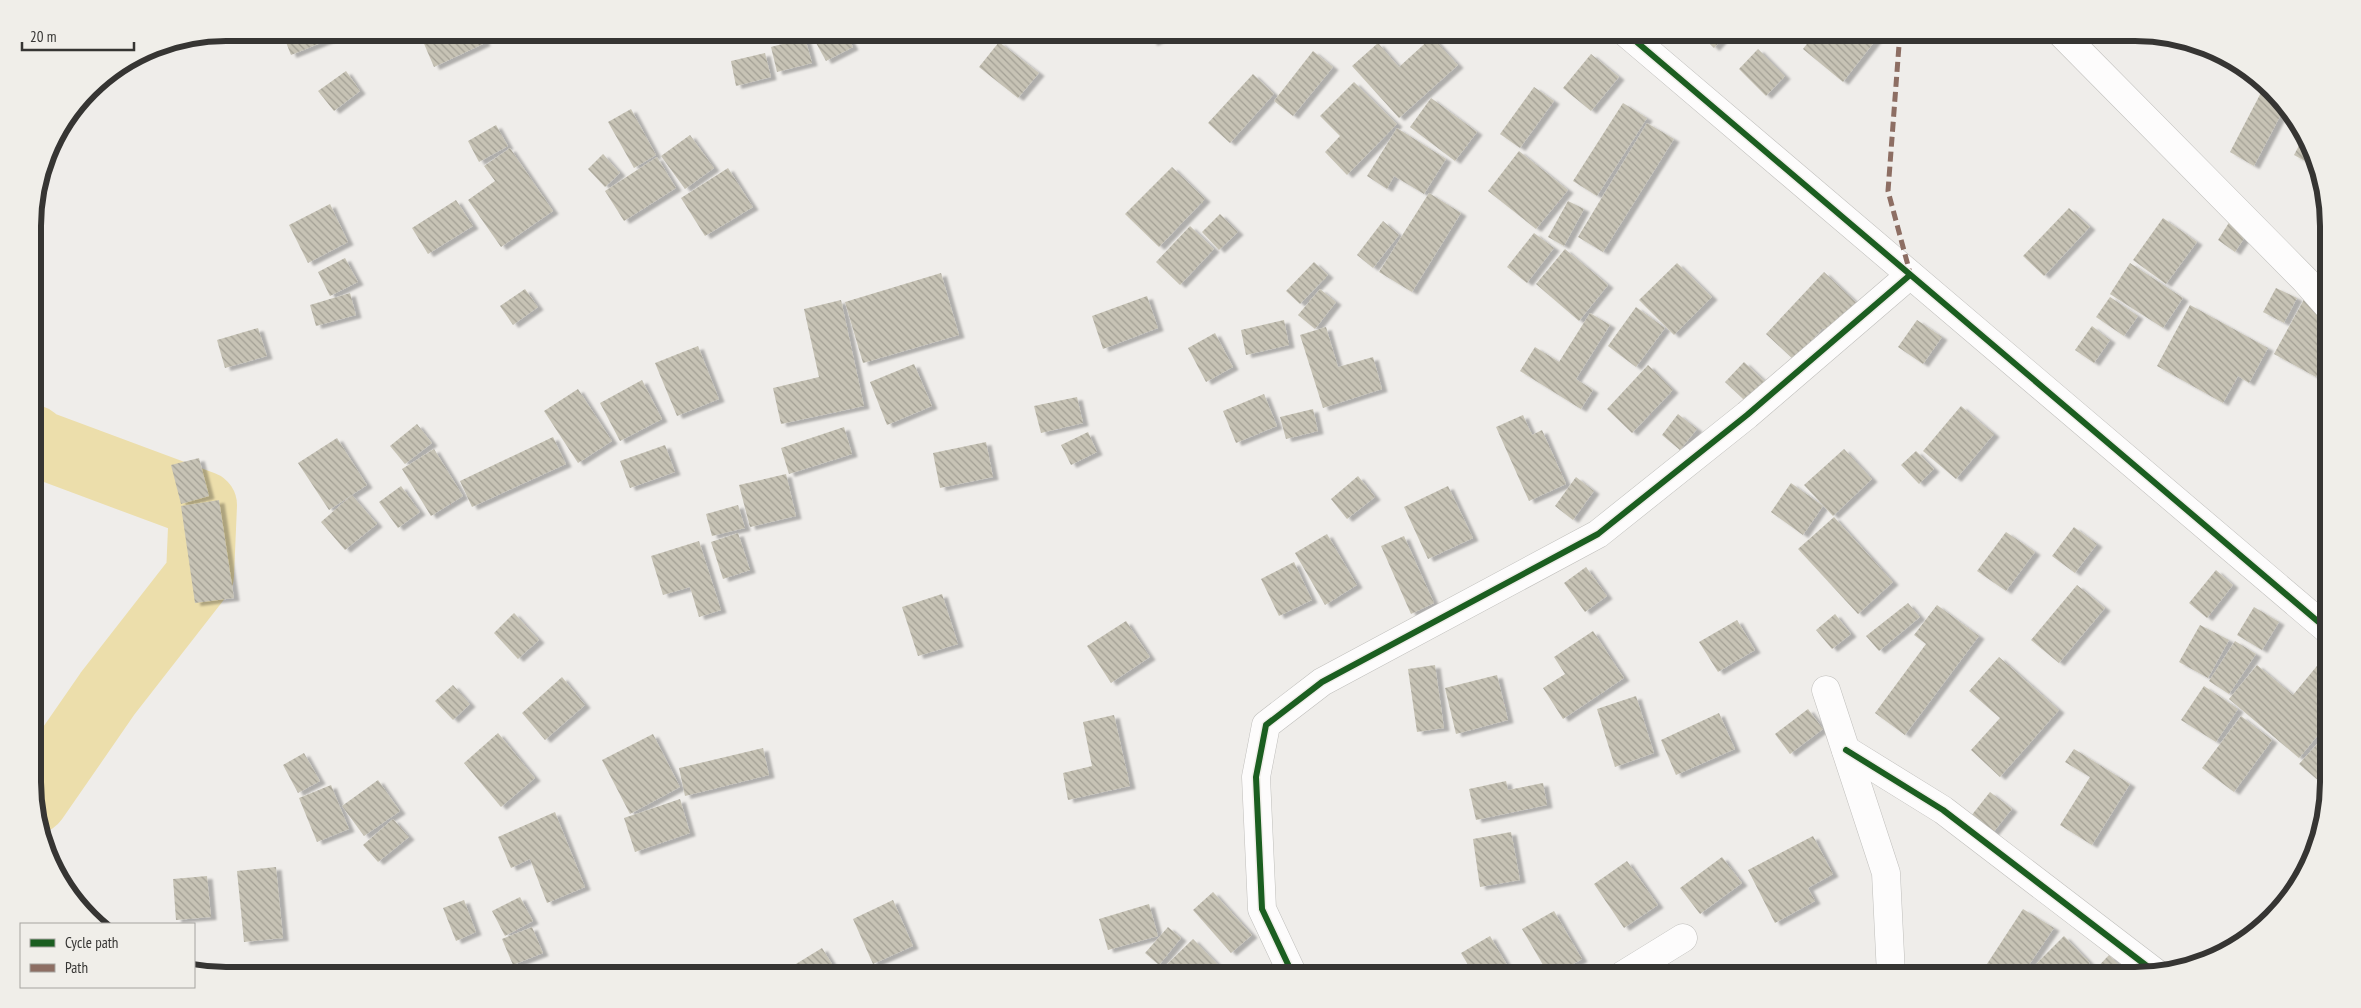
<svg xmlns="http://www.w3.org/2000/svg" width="2361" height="1008" font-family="'PT Sans Narrow',sans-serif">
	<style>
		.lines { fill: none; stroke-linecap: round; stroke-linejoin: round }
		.river { stroke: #ecdeab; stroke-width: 68 }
		.building { fill: url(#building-back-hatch); filter: url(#shadow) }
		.minor-casing { stroke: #bfbebb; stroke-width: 29 }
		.minor { stroke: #fdfcfc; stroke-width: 28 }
		.quiet { stroke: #8d6e63; stroke-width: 5; stroke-dasharray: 10 5; stroke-linecap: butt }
		.cycleway-casing { stroke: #f0eee9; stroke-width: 9 }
		.cycleway { stroke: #1b5e20; stroke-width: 6 }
		.rim { fill: none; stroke: #363533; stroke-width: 6 }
	</style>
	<defs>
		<pattern id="building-back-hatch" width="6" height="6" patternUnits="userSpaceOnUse" patternTransform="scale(1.25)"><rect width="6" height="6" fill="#c7c3b5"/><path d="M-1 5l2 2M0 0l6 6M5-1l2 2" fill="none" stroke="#a29f94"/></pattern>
		<filter id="shadow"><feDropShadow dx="5.5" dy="3" stdDeviation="1" flood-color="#0004"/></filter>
	</defs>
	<rect width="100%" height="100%" fill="#efedea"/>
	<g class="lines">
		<polyline class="river" points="33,439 39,444 203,505 200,575 108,693 34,800"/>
	</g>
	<g class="building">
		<polygon points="282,32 330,32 333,38 291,55"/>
		<polygon points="419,32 480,32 485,43 434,67"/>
		<polygon points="810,32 845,32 853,47 826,61"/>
		<polygon points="1147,32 1175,32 1152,43"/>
		<polygon points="1698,32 1729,32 1714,48"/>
		<polygon points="1816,32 1882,32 1843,82 1803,49"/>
		<polygon points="1432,37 1458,65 1399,118 1352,66 1378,43 1399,67"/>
		<polygon points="805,38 812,63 777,72 771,47"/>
		<polygon points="999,42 1039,73 1018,98 979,67"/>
		<polygon points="1758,49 1785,76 1766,96 1739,69"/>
		<polygon points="1313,51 1333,67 1293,116 1274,101"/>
		<polygon points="765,53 771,77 736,86 731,61"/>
		<polygon points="1591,54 1619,77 1591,111 1563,88"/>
		<polygon points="346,71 360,91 334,111 318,91"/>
		<polygon points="1253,74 1274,94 1230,143 1208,123"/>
		<polygon points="1354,82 1397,124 1347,175 1325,152 1340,136 1320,116"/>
		<polygon points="2265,85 2286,105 2254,166 2230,152"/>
		<polygon points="1534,87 1554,101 1520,148 1500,134"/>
		<polygon points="1431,98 1477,132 1455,161 1410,127"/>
		<polygon points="1623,103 1647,118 1597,196 1573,181"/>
		<polygon points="631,109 656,155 634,168 608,122"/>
		<polygon points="1647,123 1674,139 1603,252 1578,237"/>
		<polygon points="496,125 508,146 479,162 468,141"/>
		<polygon points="1397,128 1446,159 1424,194 1394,176 1387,189 1367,176"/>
		<polygon points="690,135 714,168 685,189 661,156"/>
		<polygon points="2304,136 2314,152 2318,168 2294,155"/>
		<polygon points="510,148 553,211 501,247 468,200 495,181 484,166"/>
		<polygon points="1519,151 1568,190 1536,229 1488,191"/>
		<polygon points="603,154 620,173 605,187 588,169"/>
		<polygon points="657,157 676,188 624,221 605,191"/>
		<polygon points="1172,167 1205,199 1159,247 1125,214"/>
		<polygon points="728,168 753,207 705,236 681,198"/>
		<polygon points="1429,193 1461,213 1412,292 1379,272"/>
		<polygon points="456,200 473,226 428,254 412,228"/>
		<polygon points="1568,201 1584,209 1564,246 1548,237"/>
		<polygon points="330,204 348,242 308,263 289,225"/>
		<polygon points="2069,208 2090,227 2044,276 2023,256"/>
		<polygon points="2237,210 2255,222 2235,252 2218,240"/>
		<polygon points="1220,214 1238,232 1219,250 1202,232"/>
		<polygon points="2163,218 2197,242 2166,284 2133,260"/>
		<polygon points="1383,221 1399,235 1373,268 1357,255"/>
		<polygon points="1190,226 1214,249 1180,285 1156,262"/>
		<polygon points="1534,233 1554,248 1527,283 1507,267"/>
		<polygon points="1565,249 1608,285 1579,321 1536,284"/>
		<polygon points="345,258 358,282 330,296 318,272"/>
		<polygon points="1314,262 1328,275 1300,304 1286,291"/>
		<polygon points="1677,263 1712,297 1674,335 1639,300"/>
		<polygon points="2130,263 2183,298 2163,328 2110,294"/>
		<polygon points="1824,272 1866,312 1838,341 1823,328 1794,360 1766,334"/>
		<polygon points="941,273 959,335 863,363 845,302"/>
		<polygon points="2276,288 2297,298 2284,323 2263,312"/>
		<polygon points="525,289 538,307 513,325 500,306"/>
		<polygon points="1320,289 1336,302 1315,329 1298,315"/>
		<polygon points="2308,292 2327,303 2327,356 2316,377 2274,354"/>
		<polygon points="350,293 356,315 316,326 310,305"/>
		<polygon points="1147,296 1158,328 1103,349 1092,316"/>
		<polygon points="2110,297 2138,316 2124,336 2096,317"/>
		<polygon points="841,300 864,406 781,424 773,388 819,377 804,309"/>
		<polygon points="2190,305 2268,348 2249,383 2238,376 2223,403 2157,366"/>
		<polygon points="1636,307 1665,328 1636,367 1608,346"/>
		<polygon points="1590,313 1610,325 1576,379 1593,390 1581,409 1520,371 1535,347 1559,362"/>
		<polygon points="1284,320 1289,345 1246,355 1241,330"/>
		<polygon points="1917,320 1942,337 1923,364 1898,347"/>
		<polygon points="2092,326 2110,340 2094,363 2075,350"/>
		<polygon points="1326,327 1338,367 1373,357 1382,389 1323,408 1300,335"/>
		<polygon points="258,328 267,356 225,368 217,340"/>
		<polygon points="1215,333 1233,367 1206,382 1188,348"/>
		<polygon points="698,346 719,399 677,416 655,363"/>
		<polygon points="1744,362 1776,392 1757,412 1725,382"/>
		<polygon points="914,364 932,406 887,425 870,382"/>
		<polygon points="1648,365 1673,390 1632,433 1607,409"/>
		<polygon points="642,380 662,419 620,441 600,403"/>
		<polygon points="578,389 612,441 578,463 544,411"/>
		<polygon points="1264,394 1277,426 1236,443 1223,411"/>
		<polygon points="1077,397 1083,423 1041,433 1034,406"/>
		<polygon points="1961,406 1994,434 1956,479 1923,451"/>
		<polygon points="1313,409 1318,431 1286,439 1280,417"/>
		<polygon points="1678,414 1697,429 1680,450 1662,435"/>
		<polygon points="1523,415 1532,435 1542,430 1566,484 1529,501 1496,427"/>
		<polygon points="417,424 432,443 405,464 390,446"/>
		<polygon points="844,427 852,454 789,474 781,448"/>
		<polygon points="1088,432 1097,452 1071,465 1061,445"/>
		<polygon points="553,437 566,464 472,507 460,481"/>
		<polygon points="337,438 367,485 329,510 298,463"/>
		<polygon points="986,442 993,477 940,488 933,453"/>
		<polygon points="665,445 675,472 630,488 620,461"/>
		<polygon points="434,449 463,496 431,516 402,469"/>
		<polygon points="1844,449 1872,479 1833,516 1804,485"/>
		<polygon points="1916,451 1934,469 1919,484 1901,465"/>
		<polygon points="199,458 209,496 181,504 171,465"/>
		<polygon points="786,474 796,516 750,527 739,485"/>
		<polygon points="1358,476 1375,497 1347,519 1331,499"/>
		<polygon points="1576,477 1594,491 1573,520 1555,506"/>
		<polygon points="1791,483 1823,506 1803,535 1771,512"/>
		<polygon points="401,486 420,512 398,528 379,502"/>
		<polygon points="1448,486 1473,538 1428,559 1404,507"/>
		<polygon points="352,495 377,524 345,550 321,522"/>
		<polygon points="219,500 234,598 195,603 181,506"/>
		<polygon points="738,505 745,528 712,536 706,514"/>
		<polygon points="2328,515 2328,538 2317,532"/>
		<polygon points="1834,517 1893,582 1858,614 1798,549"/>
		<polygon points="2074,527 2097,544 2075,573 2052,556"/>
		<polygon points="2006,532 2035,552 2006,591 1977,571"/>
		<polygon points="738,533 750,570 723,579 711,542"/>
		<polygon points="1327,534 1357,585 1325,605 1295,553"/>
		<polygon points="1404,536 1434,603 1411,614 1381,546"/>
		<polygon points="699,541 721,610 699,617 690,587 663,595 651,556"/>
		<polygon points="1294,562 1312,600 1279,616 1261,579"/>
		<polygon points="1586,567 1607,596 1585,612 1564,583"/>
		<polygon points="2216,570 2233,585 2207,618 2189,603"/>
		<polygon points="2077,585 2105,608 2059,663 2031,640"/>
		<polygon points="942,594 958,644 918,656 902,607"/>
		<polygon points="1908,603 1920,617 1879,651 1866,636"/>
		<polygon points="1937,605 1979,636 1905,735 1875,713 1926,644 1914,635"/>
		<polygon points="2254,607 2279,622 2262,650 2237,635"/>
		<polygon points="514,613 539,640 518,659 494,633"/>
		<polygon points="1835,614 1851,634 1832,649 1816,630"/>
		<polygon points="1737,620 1755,650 1718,672 1699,642"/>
		<polygon points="1126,621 1150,657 1111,683 1087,646"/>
		<polygon points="2200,625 2229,640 2208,678 2179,662"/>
		<polygon points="1593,631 1624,678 1563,719 1543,688 1565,674 1554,657"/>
		<polygon points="2235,641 2256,654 2229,694 2209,681"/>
		<polygon points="1999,657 2059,710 2000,777 1971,750 2000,718 1969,691"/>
		<polygon points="2321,661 2328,667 2328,723 2299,758 2229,699 2257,665 2293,695"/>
		<polygon points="1435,665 1444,728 1417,732 1408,669"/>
		<polygon points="1497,675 1508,720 1456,734 1445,688"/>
		<polygon points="562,677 585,705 545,740 522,713"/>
		<polygon points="453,685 470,704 453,720 435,701"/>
		<polygon points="2204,686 2238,709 2216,742 2181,720"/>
		<polygon points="1636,696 1654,753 1615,767 1597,709"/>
		<polygon points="1808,709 1823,729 1790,754 1775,734"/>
		<polygon points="1719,713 1735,749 1676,775 1661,740"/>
		<polygon points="1114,715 1130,786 1068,800 1063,773 1092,766 1083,722"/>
		<polygon points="2241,716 2272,740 2234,792 2202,768"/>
		<polygon points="498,733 535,778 501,807 464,763"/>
		<polygon points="653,734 680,787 630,814 602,760"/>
		<polygon points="2319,742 2328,750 2327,788 2299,764"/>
		<polygon points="763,748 769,775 685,796 679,768"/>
		<polygon points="2074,749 2130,784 2092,845 2060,825 2090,777 2065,762"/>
		<polygon points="304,753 320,781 298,793 283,765"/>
		<polygon points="378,780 400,811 364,836 342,806"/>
		<polygon points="1506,781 1508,790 1543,783 1547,805 1476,820 1469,789"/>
		<polygon points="331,785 349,829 317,842 299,798"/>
		<polygon points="1990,792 2012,809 1992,834 1971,816"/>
		<polygon points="680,799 690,833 635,852 624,818"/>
		<polygon points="555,812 585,887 547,903 530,859 511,868 498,837"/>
		<polygon points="393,819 409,837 378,862 363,845"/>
		<polygon points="1511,832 1520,880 1480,887 1473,839"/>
		<polygon points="1813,836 1833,874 1808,888 1815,901 1775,923 1748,870"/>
		<polygon points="1722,857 1742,883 1700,914 1680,888"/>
		<polygon points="1627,861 1658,905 1624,928 1594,884"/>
		<polygon points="276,867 283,938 244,942 237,871"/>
		<polygon points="207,876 211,917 176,920 173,879"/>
		<polygon points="1213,892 1252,935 1231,953 1193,910"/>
		<polygon points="520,897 533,921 505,936 492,911"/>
		<polygon points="464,900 476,932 456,941 443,908"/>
		<polygon points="893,900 913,946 873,964 853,919"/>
		<polygon points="1149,904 1158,936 1108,950 1099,919"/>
		<polygon points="2023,909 2054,928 2022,975 1997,975 1985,967"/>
		<polygon points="1554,911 1582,959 1554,975 1549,975 1522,929"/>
		<polygon points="532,927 543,953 513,965 502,939"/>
		<polygon points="1168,927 1181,938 1159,965 1145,953"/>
		<polygon points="1490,936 1513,975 1474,975 1461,953"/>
		<polygon points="2064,936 2090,963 2078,975 2044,975 2035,965"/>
		<polygon points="1193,939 1228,975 1156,975"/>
		<polygon points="822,948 839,975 796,975 791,967"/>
		<polygon points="2109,955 2129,975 2090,975"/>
		<polygon points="1939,967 1946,975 1930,975"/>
	</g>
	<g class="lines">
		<defs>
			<g id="minor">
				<polyline points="1625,32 2328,630"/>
				<polyline points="2060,32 2305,280 2327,305"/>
				<polyline points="1826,690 1886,873 1891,975"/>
				<polyline points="1846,750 1943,810 2156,973"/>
				<polyline points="1293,975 1262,909 1256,777 1266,725 1322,682 1598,534 1747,415 1910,275"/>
				<polyline points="1623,975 1683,938"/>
			</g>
		</defs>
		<use href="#minor" class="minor-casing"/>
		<use href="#minor" class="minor"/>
		<polyline class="quiet" points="1900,32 1888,191 1910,273"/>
		<defs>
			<g id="cycleway">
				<polyline points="1625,32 2328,630"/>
				<polyline points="1846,750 1943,810 2156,973"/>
				<polyline points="1293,975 1262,909 1256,777 1266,725 1322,682 1598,534 1747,415 1910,275"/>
			</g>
		</defs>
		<use href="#cycleway" class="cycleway-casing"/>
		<use href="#cycleway" class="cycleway"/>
	</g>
	<path d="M0 0H2361V1008H0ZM226 41H2135A185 185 0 0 1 2320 226V782A185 185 0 0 1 2135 967H226A185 185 0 0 1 41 782V226A185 185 0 0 1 226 41Z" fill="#f0eee9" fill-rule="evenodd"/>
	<path class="rim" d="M226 41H2135A185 185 0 0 1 2320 226V782A185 185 0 0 1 2135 967H226A185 185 0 0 1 41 782V226A185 185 0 0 1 226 41Z"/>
	<rect x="20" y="923" width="175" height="65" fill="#f0eee9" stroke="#a6a4a0"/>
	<rect x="30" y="939" width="25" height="8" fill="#1b5e20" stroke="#a6a4a0"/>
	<text x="65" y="948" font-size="15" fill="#363533">Cycle path</text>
	<rect x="30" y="964" width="25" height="8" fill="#8d6e63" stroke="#a6a4a0"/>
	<text x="65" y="973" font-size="15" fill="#363533">Path</text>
	<path d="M22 42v8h112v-8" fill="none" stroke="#363533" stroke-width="2.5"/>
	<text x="30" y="42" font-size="15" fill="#363533" stroke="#f0eee9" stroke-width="4" paint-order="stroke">20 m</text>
</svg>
